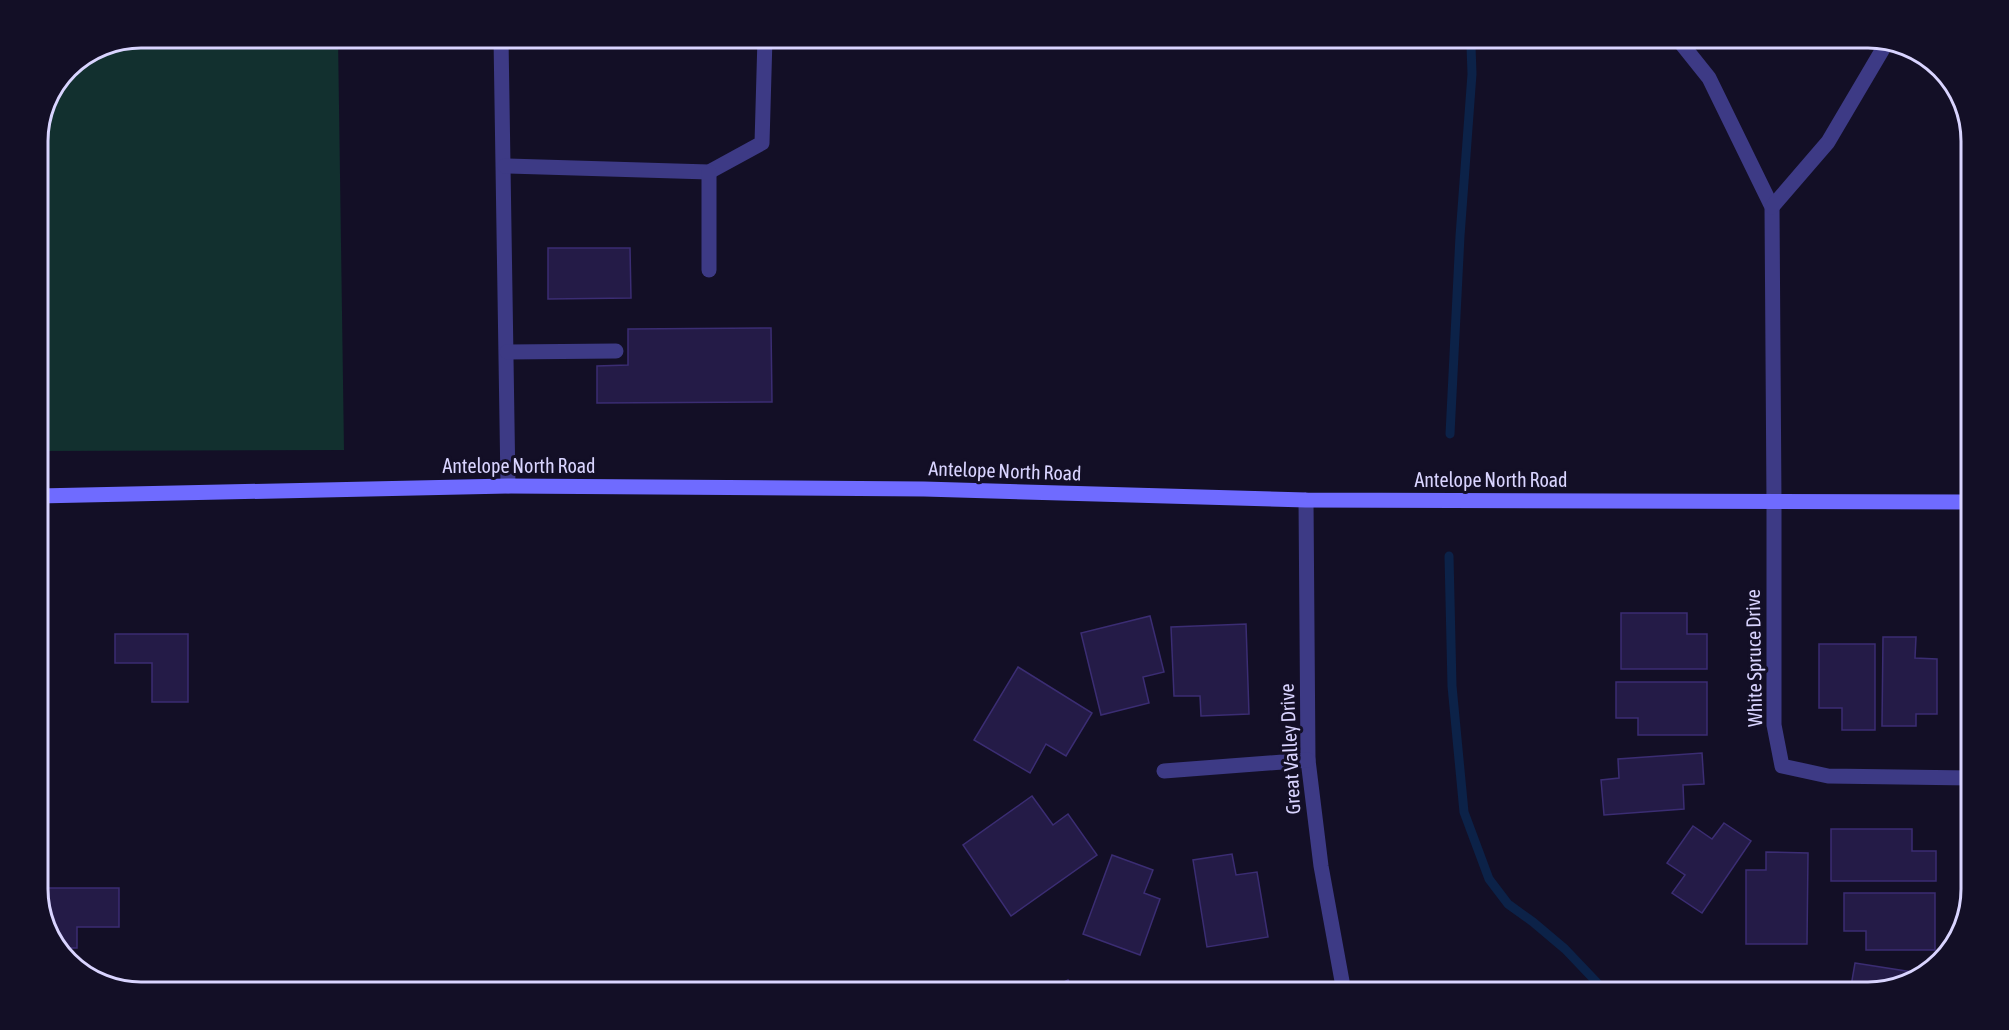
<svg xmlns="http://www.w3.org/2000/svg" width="2009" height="1030" font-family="'Asap Condensed',sans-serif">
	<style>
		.green { fill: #12302f }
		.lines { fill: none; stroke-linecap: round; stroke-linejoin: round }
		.stream { stroke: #0c2248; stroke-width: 9 }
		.building { fill: #241b47; stroke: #3b2d73; stroke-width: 1.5 }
		.service { stroke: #3d3a85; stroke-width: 15 }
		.minor { stroke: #3d3a85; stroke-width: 15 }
		.secondary { stroke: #6f6bff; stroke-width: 15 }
		.labels { text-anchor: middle; stroke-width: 6; stroke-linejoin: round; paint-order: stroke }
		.street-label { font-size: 20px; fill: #d9d4ff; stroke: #130f26 }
		.rim { fill: none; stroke: #d9d4ff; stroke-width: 3 }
	</style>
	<rect width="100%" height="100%" fill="#130f26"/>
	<polygon class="green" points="141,38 338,38 344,450 38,451 38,135 68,68 102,45"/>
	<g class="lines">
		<g class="stream">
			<polyline points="1450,434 1460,236 1472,74 1471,46 1469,38"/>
			<polyline points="1449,556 1452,686 1464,812 1489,879 1508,904 1533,922 1565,949 1606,992"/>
		</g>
	</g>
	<g class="building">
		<polygon points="548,248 630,248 631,298 548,299"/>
		<polygon points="771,328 772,402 597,403 597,366 628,365 628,329"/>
		<polygon points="1621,613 1687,613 1687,634 1707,634 1707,669 1621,669"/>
		<polygon points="1150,616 1164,672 1143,677 1149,703 1101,715 1081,633"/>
		<polygon points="1246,624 1249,714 1201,716 1200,696 1174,696 1171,627"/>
		<polygon points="115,634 188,634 188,702 152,702 152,663 115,663"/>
		<polygon points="1883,637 1916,637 1915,658 1937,659 1937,714 1916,714 1916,726 1882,726"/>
		<polygon points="1819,644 1875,644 1875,730 1842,730 1842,708 1819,708"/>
		<polygon points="1018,667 1092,713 1066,756 1046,744 1030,773 974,740"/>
		<polygon points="1616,682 1707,682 1707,735 1638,735 1638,718 1616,718"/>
		<polygon points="1702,753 1704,784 1683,785 1684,809 1604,815 1601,780 1619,778 1618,759"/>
		<polygon points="1032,796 1053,825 1068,814 1097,855 1011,916 963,845"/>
		<polygon points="1724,823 1751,841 1702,913 1672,893 1685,875 1667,863 1693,826 1712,839"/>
		<polygon points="1831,829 1912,829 1912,851 1936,851 1936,881 1831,881"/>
		<polygon points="1766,852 1808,853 1807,944 1746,944 1746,870 1766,870"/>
		<polygon points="1232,854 1236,875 1257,872 1268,937 1207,947 1193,860"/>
		<polygon points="1112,855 1153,870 1144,893 1160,899 1140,955 1083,934"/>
		<polygon points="38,888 119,888 119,927 77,927 77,948 57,948 38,896"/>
		<polygon points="1844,893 1935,893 1935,950 1866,950 1866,931 1844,931"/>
		<polygon points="1855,963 1925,974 1925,975 1868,992 1850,992"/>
		<polygon points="1068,980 1075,992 1044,992"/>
		<polygon points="1282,985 1284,992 1247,992"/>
	</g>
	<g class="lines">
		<g class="service">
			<polyline points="501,38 508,486"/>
			<polyline points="1677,38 1709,78 1772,207 1774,502"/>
			<polyline points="505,166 709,172 762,143 765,38"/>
			<polyline points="1772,207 1828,142 1887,42"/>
			<polyline points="709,270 709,172"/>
			<polyline points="507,352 616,351"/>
		</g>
		<g class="minor">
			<polyline points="1306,500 1308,760 1321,866 1344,992"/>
			<polyline points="1774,502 1774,725 1782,766 1828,776 1971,778"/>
			<polyline points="1164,771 1308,760"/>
		</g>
		<polyline class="secondary" points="38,496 508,486 924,489 1306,500 1971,502"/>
	</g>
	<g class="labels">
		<g class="street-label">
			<text x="519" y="473">Antelope North Road</text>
			<text transform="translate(1005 471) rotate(2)" y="7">Antelope North Road</text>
			<text x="1491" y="487">Antelope North Road</text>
			<text transform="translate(1754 658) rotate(-91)" y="7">White Spruce Drive</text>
			<text transform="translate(1290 749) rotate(-93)" y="7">Great Valley Drive</text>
		</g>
	</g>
	<path d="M0 0H2009V1030H0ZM141 48H1868A93 93 0 0 1 1961 141V889A93 93 0 0 1 1868 982H141A93 93 0 0 1 48 889V141A93 93 0 0 1 141 48Z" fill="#130f26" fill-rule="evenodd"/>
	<path class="rim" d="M141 48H1868A93 93 0 0 1 1961 141V889A93 93 0 0 1 1868 982H141A93 93 0 0 1 48 889V141A93 93 0 0 1 141 48Z"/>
</svg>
